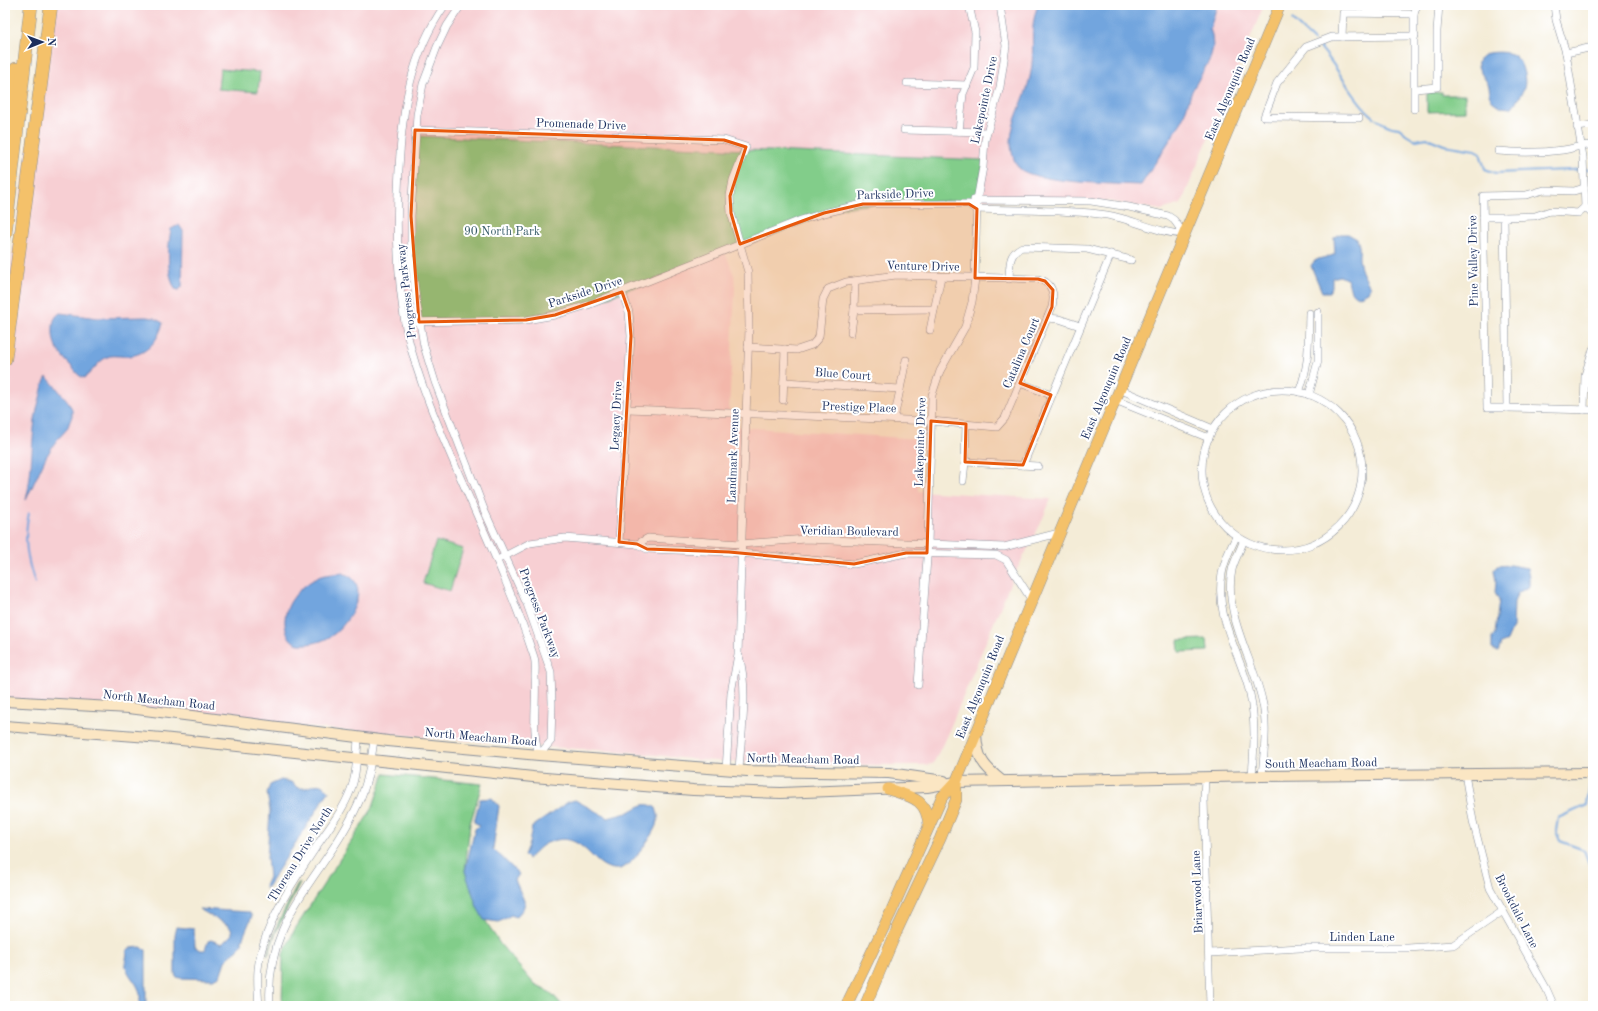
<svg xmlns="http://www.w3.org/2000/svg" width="1598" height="1011" font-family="'Old Standard TT',serif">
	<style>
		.built { fill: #f7cfd3 }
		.green { fill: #82cd8a; stroke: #4e7e74 }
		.water { fill: #72a5de; stroke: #466a9e }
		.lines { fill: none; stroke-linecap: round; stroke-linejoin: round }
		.stream { stroke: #72a5de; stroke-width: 2 }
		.minor-casing { stroke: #888e9a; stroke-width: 8 }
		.secondary-casing { stroke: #888e9a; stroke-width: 12 }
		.primary-casing { stroke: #888e9a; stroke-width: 12 }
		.motorway-casing { stroke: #888e9a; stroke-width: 14 }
		.minor { stroke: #fff; stroke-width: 7 }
		.secondary { stroke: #fbe6c3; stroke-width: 10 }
		.primary { stroke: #f4c16a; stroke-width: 11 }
		.motorway { stroke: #f4c16a; stroke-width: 13 }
		.marked { fill: #e8590c; fill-opacity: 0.2; stroke: #e8590c; stroke-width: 3; stroke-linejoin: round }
		.labels { text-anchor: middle; stroke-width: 4; stroke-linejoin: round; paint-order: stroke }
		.street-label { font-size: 12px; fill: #1b2f5e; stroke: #fff }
		.park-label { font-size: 12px; fill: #3a5e6b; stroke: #fff }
	</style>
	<rect width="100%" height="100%" fill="#fff"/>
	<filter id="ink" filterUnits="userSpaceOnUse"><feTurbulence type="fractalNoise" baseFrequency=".025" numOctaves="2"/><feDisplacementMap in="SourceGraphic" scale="8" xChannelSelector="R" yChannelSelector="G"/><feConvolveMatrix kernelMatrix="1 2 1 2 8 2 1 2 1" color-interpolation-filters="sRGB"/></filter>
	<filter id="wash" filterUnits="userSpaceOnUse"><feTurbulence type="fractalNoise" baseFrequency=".012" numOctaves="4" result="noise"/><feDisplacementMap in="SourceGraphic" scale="16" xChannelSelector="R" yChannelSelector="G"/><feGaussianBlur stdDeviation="0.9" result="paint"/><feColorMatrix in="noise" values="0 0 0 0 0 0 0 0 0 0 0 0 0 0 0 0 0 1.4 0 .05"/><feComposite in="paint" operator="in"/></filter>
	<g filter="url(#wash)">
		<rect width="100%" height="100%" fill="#f4ecd7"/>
		<polygon class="built" points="48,5 1264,5 1181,204 1161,210 1107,201 975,199 882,203 842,208 724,250 734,275 735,288 729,412 739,427 919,439 918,491 1051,499 1040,525 1012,579 948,733 933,764 922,765 796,765 698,760 630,752 529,746 191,717 5,706 5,306"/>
		<g class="green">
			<polygon points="220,69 260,72 258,92 218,89"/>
			<polygon points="1442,92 1442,95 1465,95 1465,111 1427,112 1427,93"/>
			<polygon points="415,136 984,160 977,200 882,203 842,208 588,305 526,320 419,322 411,257"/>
			<polygon points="436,541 463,549 450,591 423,583"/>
			<polygon points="1207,639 1208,651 1179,652 1178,640"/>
			<polygon points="384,774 482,784 470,824 465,871 474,897 479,910 500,944 535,985 551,993 563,1006 282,1006 283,954 295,929 372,809"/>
			<polygon points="299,882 300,883 276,932 268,955 267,955 279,921"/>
		</g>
		<g class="water">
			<path d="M 1038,5 L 1217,5 L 1210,29 L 1212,35 L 1213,47 L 1210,59 L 1192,91 L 1182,121 L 1141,185 C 1119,184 1033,183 1019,168 C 1013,161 1011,150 1011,142 C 1011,120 1026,99 1030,77 C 1036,54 1028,28 1038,5 Z"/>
			<path d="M 1488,53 C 1495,52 1509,51 1515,56 C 1522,61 1527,80 1524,88 C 1523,91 1514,106 1511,108 L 1500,107 L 1491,100 C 1490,96 1490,91 1489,87 C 1486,76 1466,62 1488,53 Z"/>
			<path d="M 179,225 L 183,231 L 182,287 L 179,290 L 175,289 C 166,272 168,247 171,229 Z"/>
			<path d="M 1340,234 L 1348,234 L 1357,239 C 1362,252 1357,253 1360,264 C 1361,272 1366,279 1370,287 L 1368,292 L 1358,297 C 1350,294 1350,288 1348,280 L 1340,276 L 1332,278 L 1332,287 L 1329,292 L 1322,292 L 1311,266 C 1315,256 1327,259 1335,254 L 1334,238 Z"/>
			<path d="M 60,313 L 98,318 L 146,317 L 154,318 L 163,323 C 158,340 148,354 129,356 C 123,357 116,355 110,356 C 99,359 93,372 84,378 C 77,375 76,372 72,367 C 61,355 52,347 53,329 C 53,322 54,317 60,313 Z"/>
			<path d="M 47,377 L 67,400 L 72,409 L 72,416 L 67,429 L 56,441 L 46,457 L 26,500 C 34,467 30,433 39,401 C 42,392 42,384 47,377 Z"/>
			<polygon points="1510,565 1527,568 1529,576 1529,586 1518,593 1514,602 1513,627 1507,641 1501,644 1498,652 1492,649 1492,638 1495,633 1499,600 1495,593 1496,581 1494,570 1497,566"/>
			<path d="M 342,573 C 374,582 350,622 334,634 C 325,641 311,645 299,644 C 293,643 289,638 287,633 C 278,608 300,585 321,576 C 328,574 336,574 342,573 Z"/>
			<path d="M 281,780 C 284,781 288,781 291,782 C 294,784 295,787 299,788 C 313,790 315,777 329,791 L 266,889 L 265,886 L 269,877 L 267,858 L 270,811 L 267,793 L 270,785 Z"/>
			<polygon points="492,798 499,806 493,849 519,874 515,880 525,903 523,909 516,917 511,915 499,922 484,920 477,907 465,871 475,829 479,825 474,822 480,799"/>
			<path d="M 575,800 L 608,818 C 614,816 621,815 627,813 C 638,808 644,800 656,808 C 657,812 659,816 658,820 C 655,832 632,868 619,869 C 590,872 586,826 547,843 C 540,846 534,854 528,859 L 524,855 L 529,843 L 532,827 L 568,802 Z"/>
			<polygon points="199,909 249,912 252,916 242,940 242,945 225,961 220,976 213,979 180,978 176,977 175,973 175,935 177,927 194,929 195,947 200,950 205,950 208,941 211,940 222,944 232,934 232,930 229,926"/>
			<path d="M 141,947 L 146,950 L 146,1006 L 139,1006 C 144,985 130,981 126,967 C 125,962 127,955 127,950 L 130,948 Z"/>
		</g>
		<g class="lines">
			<g class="stream">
				<polyline points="1292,20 1314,41"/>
				<path d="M 1317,44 C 1341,67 1362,126 1399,128 L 1406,134 L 1416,140 L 1427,138 L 1444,145 L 1475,150 L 1480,153 L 1485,169 L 1496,173 L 1593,169"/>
				<path d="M 29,513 C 23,538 27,560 35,583"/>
				<polyline points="1593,671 1591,690 1593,706"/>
				<polyline points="1592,770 1593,764"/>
				<polyline points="1591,777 1587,805 1558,818 1556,831 1560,841 1584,850 1593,874"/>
			</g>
		</g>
	</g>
	<g filter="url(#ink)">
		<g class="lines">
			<defs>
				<g id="minor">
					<path d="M 445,5 C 410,55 402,110 399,169 C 396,221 396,272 405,323 C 413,364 429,404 445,442 C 475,513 510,584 534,657 C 536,663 535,670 535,677 C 537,703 531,729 539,755"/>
					<polyline points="461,5 447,26 437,47 423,84 417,115 411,216 411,257 416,299 424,346 435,382 485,512 527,604 551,672 552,703 551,741 539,755"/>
					<polyline points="1554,5 1556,20 1566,53 1583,157 1585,207"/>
					<polyline points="1342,37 1343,13 1414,14"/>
					<polyline points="1566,53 1593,47"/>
					<polyline points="907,83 967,85"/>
					<polyline points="1415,89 1437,87 1437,31 1439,5"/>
					<polyline points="1414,109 1414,14 1417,5"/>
					<polyline points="1359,118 1264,117 1277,83 1306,47 1332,37 1415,36"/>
					<polyline points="1577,127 1593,125"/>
					<polyline points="415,130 724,140 746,147 733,180 730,196 731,213 748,272 749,328 738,654 731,693 726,770"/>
					<polyline points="904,130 987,132"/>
					<polyline points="959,131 963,94 974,68 975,32 969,5"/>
					<path d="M 1498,151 C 1520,153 1540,153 1563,150 C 1574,149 1580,144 1593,145"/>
					<polyline points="974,200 1091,201 1129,207 1168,216 1174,220 1184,234"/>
					<polyline points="1585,207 1578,213 1550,211 1535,216 1504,217 1507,408 1593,410"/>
					<polyline points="1585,207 1593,215"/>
					<polyline points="1483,217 1504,217"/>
					<path d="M 1009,279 C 1010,265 1008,254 1022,247 L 1087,249 L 1131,260"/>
					<polyline points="855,281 854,310 934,309"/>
					<polyline points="1047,318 1059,319 1080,326"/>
					<path d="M 405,322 L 526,320 L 555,315 L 588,305 L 801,220 L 824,213 L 863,204 L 969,204 L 975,209 C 1019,211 1063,209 1107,215 C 1133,219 1157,233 1184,234"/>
					<polyline points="930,330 941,277"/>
					<polyline points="851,333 854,310"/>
					<polyline points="784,382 900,389"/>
					<polyline points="1020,383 1051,395"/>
					<polyline points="1119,389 1213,429"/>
					<circle cx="1282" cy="470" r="80"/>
					<path d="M 1299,392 C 1310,363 1308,344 1309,313"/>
					<polyline points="1309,395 1318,361 1318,312"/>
					<polyline points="783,400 785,349"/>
					<polyline points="1115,400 1209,438"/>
					<polyline points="1507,408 1487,408 1483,196 1526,195 1544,190 1574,191 1584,188"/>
					<path d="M 628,409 L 931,421 L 997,427 L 1005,418 L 1052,307 C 1055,293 1052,282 1038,279 L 896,275 L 846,282 L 828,289 L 823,299 L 819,337 L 812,345 L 797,350 L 748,347"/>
					<polyline points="1584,410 1585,375 1593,349"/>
					<polyline points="894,419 906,360"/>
					<polyline points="966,424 965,462 1038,466"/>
					<polyline points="1023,465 1111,254"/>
					<polyline points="963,481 965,462"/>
					<path d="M 1236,537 C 1230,549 1224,561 1222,574 C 1214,618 1241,654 1250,694 C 1256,722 1254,749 1252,776"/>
					<polyline points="619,542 631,336 629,312 622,292"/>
					<path d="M 1243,542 C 1240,551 1234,561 1232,570 C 1223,614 1253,659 1262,700 C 1268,724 1264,752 1262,776"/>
					<polyline points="637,544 648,538 741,544 806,539 1004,547 1059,533"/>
					<polyline points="501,558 530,543 565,538 637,544 647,549 729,552 854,564 906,553 996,555 1006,560 1031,599"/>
					<path d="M 739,656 C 749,690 741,735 739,770"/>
					<polyline points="918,685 928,544 932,395 940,371 965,327 972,302 975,278 977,200 983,167 985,140 1000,87 1006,46 1000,5"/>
					<polyline points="1465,774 1473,821 1490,888 1546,988 1554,1006"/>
					<polyline points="1205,777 1204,799 1210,1006"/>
					<polyline points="1210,953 1300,948 1408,948 1453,945 1503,911"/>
					<path d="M 259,1006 C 258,994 257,982 258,969 C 263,924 294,881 318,844 C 331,825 347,805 353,783 C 357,769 357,753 358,738"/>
					<path d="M 270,1006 C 264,915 324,878 358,804 C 368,783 371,762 374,740"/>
				</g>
				<g id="secondary">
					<polyline points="5,701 129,708 388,741 539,755 747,771 889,773 944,781"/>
					<polyline points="5,726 162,738 533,777 693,790 781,793 927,787 956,782 1262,776 1593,773"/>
					<path d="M 976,733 C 977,758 983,766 1002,781"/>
				</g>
				<g id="primary">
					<path d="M 888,789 C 911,797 927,798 929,826"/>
					<polyline points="846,1006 890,914 942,797 956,782 1280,5"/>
					<polyline points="865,1006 897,930 940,839 956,800 956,782"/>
				</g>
				<g id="motorway">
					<polyline points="5,140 16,69"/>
					<polyline points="5,235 31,5"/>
					<polyline points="5,359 51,5"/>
				</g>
			</defs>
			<use href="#minor" class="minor-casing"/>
			<use href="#secondary" class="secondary-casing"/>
			<use href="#primary" class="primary-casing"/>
			<use href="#motorway" class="motorway-casing"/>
			<use href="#minor" class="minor"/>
			<use href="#secondary" class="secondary"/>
			<use href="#primary" class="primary"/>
			<use href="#motorway" class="motorway"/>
		</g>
	</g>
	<path class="marked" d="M 415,130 L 724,140 L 746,147 L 730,196 L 731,213 L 740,244 L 824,213 L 863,204 L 969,204 L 977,209 L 975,278 L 1038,279 L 1045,281 L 1053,290 L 1052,307 L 1020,383 L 1051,395 L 1023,465 L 965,462 L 966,424 L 931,421 L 927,553 L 906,553 L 854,564 L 729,552 L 647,549 L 637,544 L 619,542 L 631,336 L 629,312 L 622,292 L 555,315 L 526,320 L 419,322 L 411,216 Z"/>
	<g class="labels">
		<g class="street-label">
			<text transform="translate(1230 89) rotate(-67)" y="4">East Algonquin Road</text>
			<text transform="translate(984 100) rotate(-78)" y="4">Lakepointe Drive</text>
			<text transform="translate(581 124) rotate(2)" y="4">Promenade Drive</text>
			<text transform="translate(895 194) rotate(-2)" y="4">Parkside Drive</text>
			<text transform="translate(1473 261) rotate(-91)" y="4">Pine Valley Drive</text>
			<text transform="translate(923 266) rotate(1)" y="4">Venture Drive</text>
			<text transform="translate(406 291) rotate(-97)" y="4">Progress Parkway</text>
			<text transform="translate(585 292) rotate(-18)" y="4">Parkside Drive</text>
			<text transform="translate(1021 353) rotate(-67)" y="4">Catalina Court</text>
			<text transform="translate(843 374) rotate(4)" y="4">Blue Court</text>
			<text transform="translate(1106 388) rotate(-67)" y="4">East Algonquin Road</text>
			<text transform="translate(859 407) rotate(2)" y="4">Prestige Place</text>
			<text transform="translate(616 416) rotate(-87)" y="4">Legacy Drive</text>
			<text transform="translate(920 442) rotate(-88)" y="4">Lakepointe Drive</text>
			<text transform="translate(733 456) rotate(-88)" y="4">Landmark Avenue</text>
			<text transform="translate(849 531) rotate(1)" y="4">Veridian Boulevard</text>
			<text transform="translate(540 613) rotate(69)" y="4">Progress Parkway</text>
			<text transform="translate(980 687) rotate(-68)" y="4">East Algonquin Road</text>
			<text transform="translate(159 700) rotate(6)" y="4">North Meacham Road</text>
			<text transform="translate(481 737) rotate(5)" y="4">North Meacham Road</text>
			<text transform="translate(803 759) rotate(1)" y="4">North Meacham Road</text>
			<text transform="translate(1321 763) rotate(-1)" y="4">South Meacham Road</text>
			<text transform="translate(300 854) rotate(-58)" y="4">Thoreau Drive North</text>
			<text transform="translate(1197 892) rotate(-92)" y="4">Briarwood Lane</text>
			<text transform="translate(1517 911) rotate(63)" y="4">Brookdale Lane</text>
			<text x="1362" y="941">Linden Lane</text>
		</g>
		<g class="park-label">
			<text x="502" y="235">90 North Park</text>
		</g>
	</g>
	<rect width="1598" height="1011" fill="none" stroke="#fff" stroke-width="20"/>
	<g transform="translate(42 42) rotate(89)" stroke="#ffffff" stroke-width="3" paint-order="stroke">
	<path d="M0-3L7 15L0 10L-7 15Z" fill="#1b2f5e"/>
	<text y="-6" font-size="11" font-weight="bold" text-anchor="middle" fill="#1b2f5e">N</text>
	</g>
</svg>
